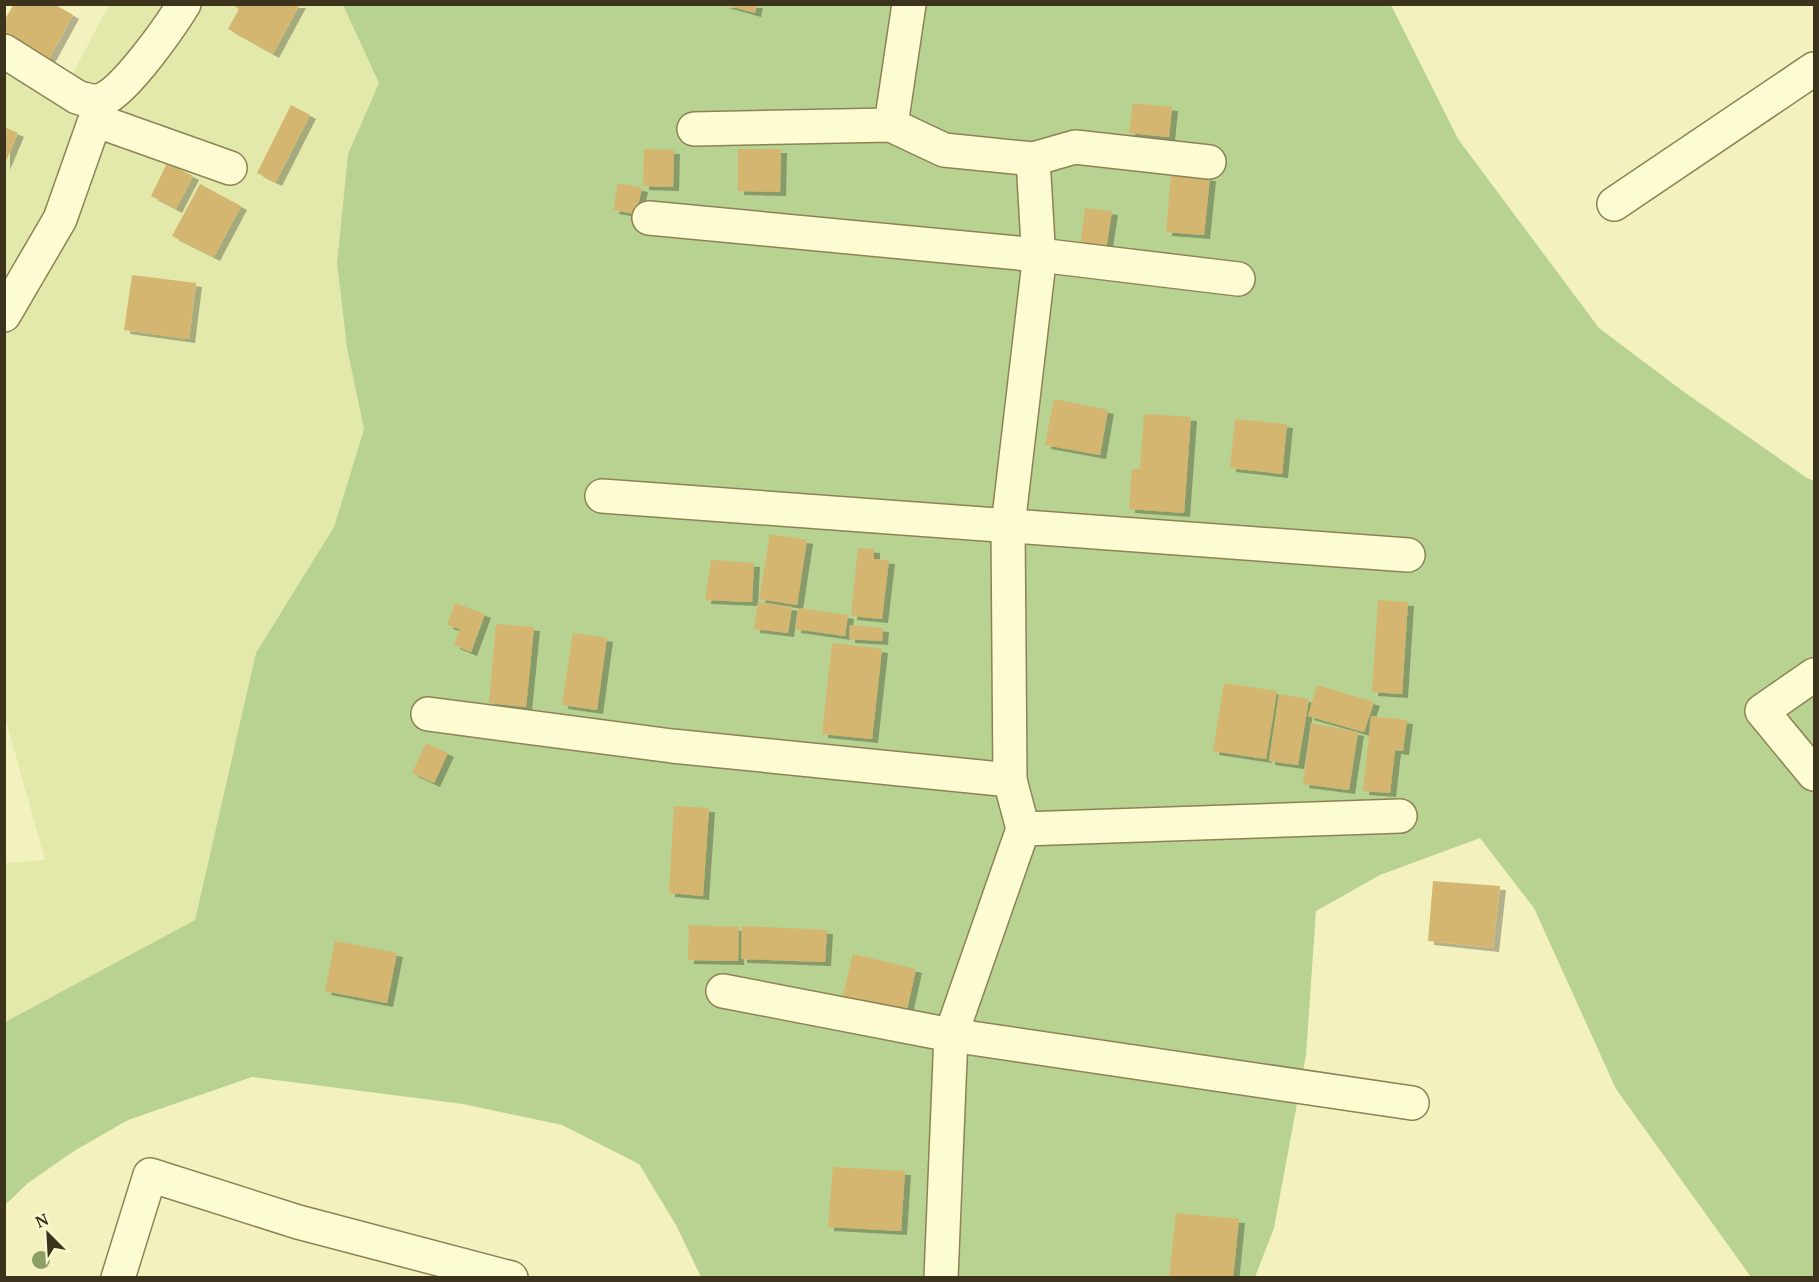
<svg xmlns="http://www.w3.org/2000/svg" width="1819" height="1282" font-family="'PT Serif',serif">
	<style>
		.farmland { fill: #e2e9ab }
		.green { fill: #b8d291 }
		.building { fill: #d5b670; filter: url(#shadow) }
		.lines { fill: none; stroke-linecap: round; stroke-linejoin: round }
		.minor-casing { stroke: #8d8255; stroke-width: 36 }
		.minor { stroke: #fcfbd2; stroke-width: 33 }
		.tree { fill: #8e9e67 }
	</style>
	<defs>
		<filter id="shadow"><feDropShadow dx="6" dy="4" stdDeviation="0" flood-color="#0004"/></filter>
	</defs>
	<rect width="100%" height="100%" fill="#f3f1be"/>
	<polygon class="farmland" points="109,5 343,5 379,83 348,154 337,263 347,348 364,429 334,527 256,654 195,920 5,1022 5,863 45,860 5,717 4,60 64,90"/>
	<polygon class="green" points="343,5 1391,5 1458,139 1599,328 1684,392 1807,478 1814,481 1814,1277 1751,1277 1616,1089 1534,908 1480,838 1380,875 1316,911 1306,1055 1274,1228 1255,1277 701,1277 676,1225 639,1164 562,1125 463,1104 252,1077 128,1120 74,1151 28,1183 5,1205 5,1022 195,920 256,653 334,527 364,429 347,348 337,263 348,154 379,83"/>
	<g class="building">
		<polygon points="14,4 54,4 73,15 49,59 4,35 4,21"/>
		<polygon points="231,4 300,4 273,54 228,29 239,9"/>
		<polygon points="723,4 757,4 755,13"/>
		<polygon points="1133,103 1172,107 1169,137 1129,133"/>
		<polygon points="291,105 310,115 276,182 257,173"/>
		<polygon points="4,127 18,133 4,166"/>
		<polygon points="644,149 674,150 673,187 643,186"/>
		<polygon points="738,149 781,149 780,192 738,191"/>
		<polygon points="167,163 193,176 176,209 151,196"/>
		<polygon points="1171,174 1210,177 1204,235 1166,232"/>
		<polygon points="618,183 642,188 636,214 613,210"/>
		<polygon points="200,184 241,206 214,257 172,236"/>
		<polygon points="1085,208 1112,211 1106,250 1080,247"/>
		<polygon points="132,275 196,283 189,339 124,330"/>
		<polygon points="1054,399 1108,410 1100,455 1045,445"/>
		<polygon points="1144,414 1191,417 1184,513 1129,509 1132,469 1140,469"/>
		<polygon points="1235,419 1287,424 1282,474 1230,468"/>
		<polygon points="770,534 807,540 797,605 759,599"/>
		<polygon points="858,548 874,549 874,559 889,560 882,619 851,616"/>
		<polygon points="711,560 754,563 752,602 705,600"/>
		<polygon points="1378,600 1408,602 1402,694 1372,692"/>
		<polygon points="758,602 792,607 788,633 754,629"/>
		<polygon points="455,603 485,614 471,652 454,645 460,629 447,625"/>
		<polygon points="798,608 848,615 845,636 795,629"/>
		<polygon points="496,624 534,627 526,707 489,703"/>
		<polygon points="850,625 883,628 882,641 849,639"/>
		<polygon points="573,633 607,638 597,710 562,705"/>
		<polygon points="832,643 882,649 872,739 822,734"/>
		<polygon points="1224,683 1277,691 1266,759 1213,751"/>
		<polygon points="1317,685 1374,702 1364,732 1308,716"/>
		<polygon points="1279,694 1309,699 1298,765 1269,761"/>
		<polygon points="1371,716 1407,720 1403,751 1395,750 1390,793 1363,791"/>
		<polygon points="1311,723 1358,732 1349,790 1303,784"/>
		<polygon points="426,743 448,753 434,783 412,773"/>
		<polygon points="674,806 709,808 703,896 669,893"/>
		<polygon points="1433,881 1500,886 1493,948 1428,941"/>
		<polygon points="689,925 739,927 738,961 688,960"/>
		<polygon points="742,926 827,930 825,962 741,959"/>
		<polygon points="335,941 397,953 387,1003 325,991"/>
		<polygon points="853,954 916,969 906,1014 842,999"/>
		<polygon points="833,1167 905,1171 901,1231 828,1227"/>
		<polygon points="1176,1213 1239,1219 1233,1278 1169,1278"/>
	</g>
	<g class="lines">
		<defs>
			<g id="minor">
				<path d="M 4,51 L 77,97 C 86,100 96,103 104,99 C 127,88 170,27 184,4"/>
				<polyline points="95,120 230,168"/>
				<polyline points="891,125 909,4"/>
				<polyline points="694,129 891,125 944,150 1033,159 1075,147 1209,162"/>
				<polyline points="1614,204 1814,69"/>
				<polyline points="649,218 1039,255 1238,279"/>
				<polyline points="4,315 60,219 102,100"/>
				<polyline points="602,496 1408,555"/>
				<polyline points="1814,675 1762,711 1814,774"/>
				<polyline points="428,714 672,746 1010,780"/>
				<polyline points="1023,829 1400,816"/>
				<polyline points="723,991 951,1035 1412,1103"/>
				<polyline points="118,1278 150,1175 298,1222 511,1278"/>
				<polyline points="941,1278 951,1035 1023,829 1010,780 1008,526 1039,262 1033,159"/>
			</g>
		</defs>
		<use href="#minor" class="minor-casing"/>
		<use href="#minor" class="minor"/>
	</g>
	<circle class="tree" cx="41" cy="1260" r="9"/>
	<rect width="1819" height="1282" fill="none" stroke="#3b331b" stroke-width="12"/>
	<g transform="translate(48 1234) rotate(336)" stroke="#f9f9cf" stroke-width="4.5" paint-order="stroke">
	<path d="M0-4.5L10 22L0 15L-10 22Z" fill="#3b331b"/>
	<text y="-9" font-size="16" font-weight="bold" text-anchor="middle" fill="#3b331b">N</text>
	</g>
</svg>
